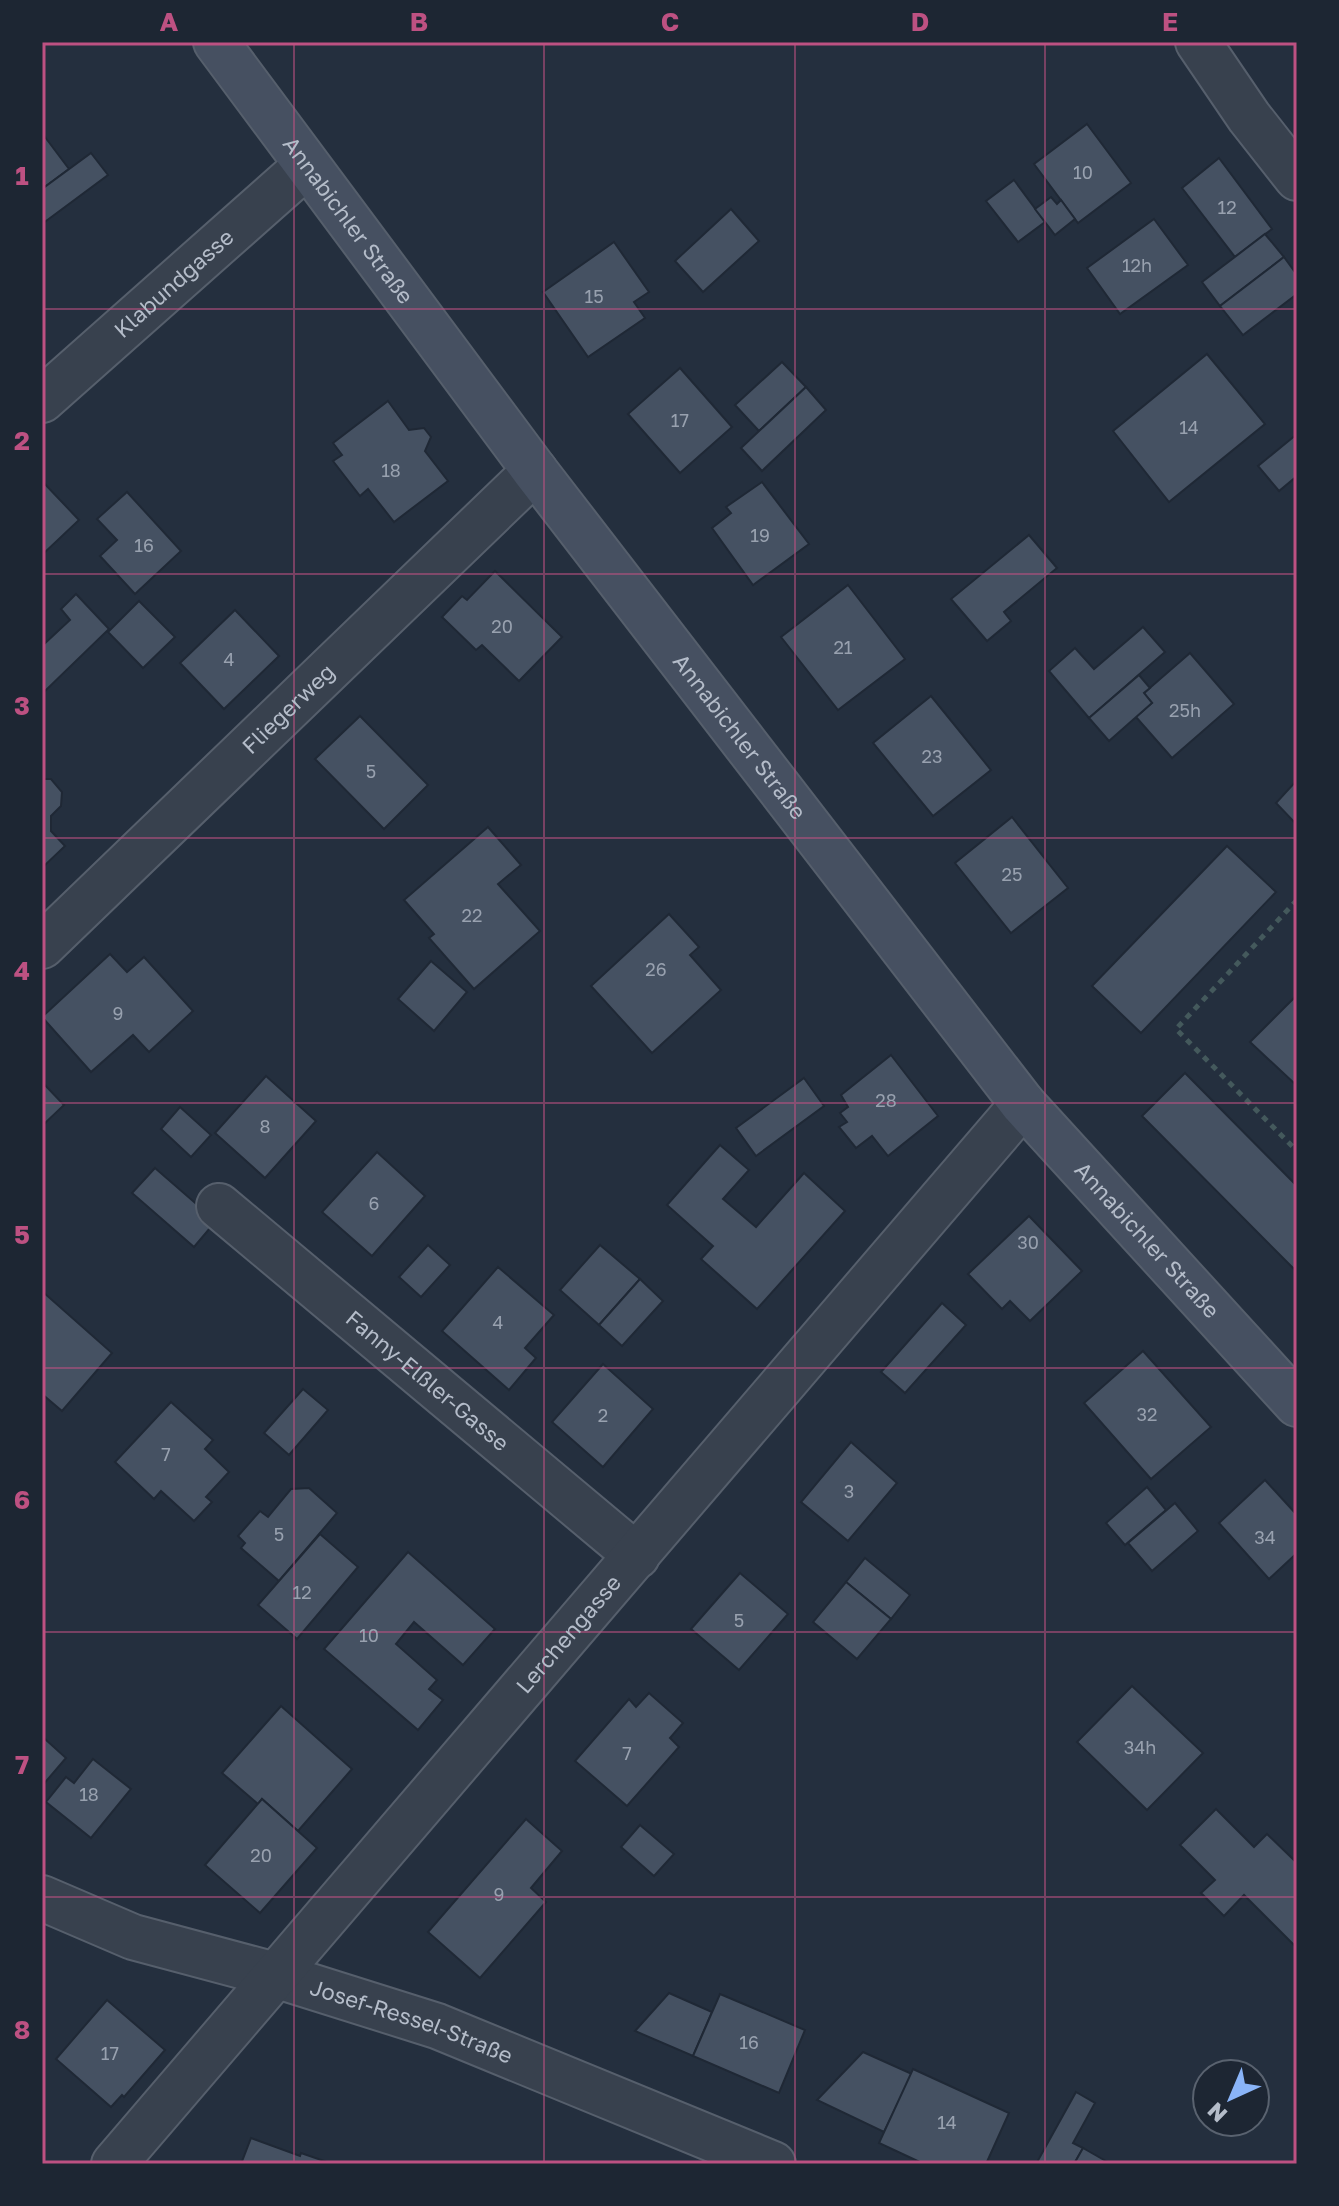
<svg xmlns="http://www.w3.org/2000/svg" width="1339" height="2206" font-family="'Golos Text',sans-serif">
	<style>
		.building { fill: #455162; stroke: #1f2835; stroke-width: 2 }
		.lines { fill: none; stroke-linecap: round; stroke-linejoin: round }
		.street-casing { stroke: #565f6c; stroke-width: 48 }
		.secondary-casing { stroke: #565f6c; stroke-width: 48 }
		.path { stroke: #44595c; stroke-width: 5; stroke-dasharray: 6 6; stroke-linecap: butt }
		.street { stroke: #38414e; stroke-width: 44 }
		.secondary { stroke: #465061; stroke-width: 44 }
		.grid { fill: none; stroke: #bd5182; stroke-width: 2; stroke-opacity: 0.55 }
		.labels { text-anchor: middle; stroke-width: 6; stroke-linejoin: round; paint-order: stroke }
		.number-label { font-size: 18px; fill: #98a1af }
		.street-label { font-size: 22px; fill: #b4bcc9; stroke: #1d2633 }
		.neatline { fill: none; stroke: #bd5182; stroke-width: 3 }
		.grid-label { font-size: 26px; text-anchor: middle; font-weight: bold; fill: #bd5182 }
	</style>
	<rect width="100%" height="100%" fill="#242f3e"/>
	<g class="building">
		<polygon points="1087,124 1131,183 1078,223 1034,164"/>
		<polygon points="42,133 69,169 42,189"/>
		<polygon points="91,153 108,175 42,224 42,189"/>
		<polygon points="1219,158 1272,229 1235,257 1182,188"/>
		<polygon points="1014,180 1045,222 1018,242 986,201"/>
		<polygon points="1051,197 1057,204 1061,200 1075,219 1055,235 1035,209"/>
		<polygon points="731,209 759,241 703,292 675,261"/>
		<polygon points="1154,219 1188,265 1120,314 1087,268"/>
		<polygon points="1265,234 1284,257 1220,306 1202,282"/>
		<polygon points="614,242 649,292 634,302 645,318 588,357 543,292"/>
		<polygon points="1284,257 1297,275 1297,294 1243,335 1220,306"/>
		<polygon points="1207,354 1265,424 1169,502 1113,431"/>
		<polygon points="782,362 806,387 759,431 735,405"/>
		<polygon points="680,368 732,427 680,473 628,414"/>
		<polygon points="806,387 826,410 762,471 741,448"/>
		<polygon points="388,401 409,430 424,428 431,437 425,451 448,481 394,522 368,489 360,496 333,461 342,455 333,443"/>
		<polygon points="1297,434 1297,476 1279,491 1258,466"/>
		<polygon points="42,481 79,520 42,555"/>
		<polygon points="762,482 809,544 753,585 712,528 731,513 726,507"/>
		<polygon points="127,492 181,551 135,594 100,556 117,540 97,519"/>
		<polygon points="1029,535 1057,568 1004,612 1011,621 987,641 951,599"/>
		<polygon points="495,571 562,637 519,681 482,645 476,650 442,617 462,596 467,600"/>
		<polygon points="848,585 905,659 838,710 781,637"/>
		<polygon points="76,594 109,629 45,691 42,687 42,646 70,620 61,609"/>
		<polygon points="139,601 175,637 143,668 108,632"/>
		<polygon points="235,610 279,656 224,709 180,663"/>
		<polygon points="1143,627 1165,652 1089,718 1049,671 1075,648 1094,669"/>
		<polygon points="1190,653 1234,704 1172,758 1136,717 1152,703 1144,693"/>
		<polygon points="1139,675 1150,688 1144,693 1152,703 1109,741 1089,718"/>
		<polygon points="931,696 991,770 933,816 873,743"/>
		<polygon points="360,716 428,785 384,829 315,759"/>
		<polygon points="42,779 51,779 62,792 61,806 51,816 51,831 65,846 42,868"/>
		<polygon points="1297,780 1297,825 1276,803"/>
		<polygon points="1012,817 1068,888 1011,933 955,863"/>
		<polygon points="488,827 521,865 498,884 540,931 474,989 429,938 434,934 404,900"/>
		<polygon points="1227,846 1276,892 1141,1033 1092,986"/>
		<polygon points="669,914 699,947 690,955 721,990 652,1053 591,986"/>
		<polygon points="110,954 127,972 144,957 193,1011 149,1052 133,1035 91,1072 42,1017"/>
		<polygon points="431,961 467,992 434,1031 398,999"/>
		<polygon points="1297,995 1297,1081 1295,1084 1250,1042"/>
		<polygon points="891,1055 938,1116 888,1156 872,1136 856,1148 839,1127 847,1122 840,1113 848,1107 841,1095"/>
		<polygon points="1185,1073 1297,1186 1297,1272 1142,1116"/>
		<polygon points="266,1076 316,1121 265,1178 215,1133"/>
		<polygon points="804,1078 824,1106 756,1156 736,1128"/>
		<polygon points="42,1082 64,1105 42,1126"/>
		<polygon points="180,1107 211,1135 191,1157 161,1129"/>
		<polygon points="720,1145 749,1170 723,1199 756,1227 804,1173 845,1211 757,1309 701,1259 713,1246 667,1205"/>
		<polygon points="377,1152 425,1196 372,1256 322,1212"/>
		<polygon points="155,1168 216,1221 194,1247 132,1193"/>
		<polygon points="1029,1216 1082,1271 1030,1321 1010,1301 1002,1309 968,1274"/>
		<polygon points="428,1245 450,1265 421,1297 399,1277"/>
		<polygon points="600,1245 640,1279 599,1325 560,1290"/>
		<polygon points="498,1267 554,1315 525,1348 536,1358 509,1390 442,1331"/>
		<polygon points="640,1279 663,1301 622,1346 599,1325"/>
		<polygon points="43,1292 112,1353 62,1411 42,1394"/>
		<polygon points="942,1303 966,1325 905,1393 881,1372"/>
		<polygon points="1143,1351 1211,1427 1151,1479 1084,1403"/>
		<polygon points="603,1364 653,1409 603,1467 552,1422"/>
		<polygon points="303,1389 328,1410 289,1455 264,1433"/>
		<polygon points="171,1402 213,1440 205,1449 229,1472 206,1497 212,1502 194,1521 161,1491 154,1499 115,1462"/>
		<polygon points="851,1442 897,1483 848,1541 801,1502"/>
		<polygon points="1265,1480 1297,1515 1297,1553 1269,1579 1219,1523"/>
		<polygon points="1147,1487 1166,1510 1125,1545 1106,1523"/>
		<polygon points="309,1488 337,1513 279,1581 241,1548 245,1543 238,1536 260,1511 268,1517 291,1489"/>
		<polygon points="1175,1503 1198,1531 1152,1571 1128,1543"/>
		<polygon points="320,1534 358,1567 297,1639 258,1605"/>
		<polygon points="408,1552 495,1629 463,1665 414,1622 396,1644 437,1680 429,1689 443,1700 418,1730 324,1649"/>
		<polygon points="865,1558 910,1595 891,1619 846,1582"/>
		<polygon points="740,1573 788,1614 739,1670 691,1629"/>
		<polygon points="846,1582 891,1619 857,1659 813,1622"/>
		<polygon points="1132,1686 1203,1753 1147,1810 1077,1742"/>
		<polygon points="649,1693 683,1723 670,1738 679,1747 627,1806 575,1761 629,1699 636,1707"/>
		<polygon points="281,1706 352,1769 298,1831 262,1799 258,1804 222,1773"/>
		<polygon points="45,1739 66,1758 42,1786 42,1743"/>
		<polygon points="93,1759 131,1789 91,1838 46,1802 66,1777 74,1783"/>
		<polygon points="262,1799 317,1848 260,1913 205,1865"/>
		<polygon points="1216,1809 1254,1847 1267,1834 1297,1863 1297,1948 1244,1895 1224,1916 1201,1893 1215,1880 1180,1845"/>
		<polygon points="526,1819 562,1851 531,1888 546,1902 480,1978 428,1932"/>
		<polygon points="640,1825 674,1854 654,1876 621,1847"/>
		<polygon points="669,1993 712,2012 693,2056 635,2031"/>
		<polygon points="720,1994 805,2030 779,2093 693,2056"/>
		<polygon points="107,2000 165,2050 124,2097 122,2095 111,2107 56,2059"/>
		<polygon points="863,2052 912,2074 884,2132 817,2100"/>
		<polygon points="913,2069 1009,2113 986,2164 924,2164 879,2143"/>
		<polygon points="1076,2092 1095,2103 1073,2143 1083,2148 1074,2164 1036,2164"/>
		<polygon points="251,2138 300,2156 301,2153 333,2164 241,2164"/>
		<polygon points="1083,2148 1111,2164 1074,2164"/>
	</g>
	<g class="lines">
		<defs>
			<g id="street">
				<polyline points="1198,42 1249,117 1297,178"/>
				<path id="s1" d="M 42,400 L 306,166"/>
				<path id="s2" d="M 42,946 L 535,471"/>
				<path id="s3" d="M 219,1206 L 637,1556"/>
				<path id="s4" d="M 42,1898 L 133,1937 L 275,1975 L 437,2026 L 773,2164"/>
				<path id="s5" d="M 114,2164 L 1023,1104"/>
			</g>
			<g id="secondary">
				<path id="s6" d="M 216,42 L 535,471 L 1023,1104 L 1297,1404"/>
			</g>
		</defs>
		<use href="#street" class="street-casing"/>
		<use href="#secondary" class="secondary-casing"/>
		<polyline class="path" points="1297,900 1176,1029 1297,1151"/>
		<use href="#street" class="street"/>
		<use href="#secondary" class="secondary"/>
	</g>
	<path class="grid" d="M 294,42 L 294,2164M 544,42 L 544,2164M 795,42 L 795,2164M 1045,42 L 1045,2164M 42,309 L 1297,309M 42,574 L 1297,574M 42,838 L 1297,838M 42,1103 L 1297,1103M 42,1368 L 1297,1368M 42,1632 L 1297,1632M 42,1897 L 1297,1897"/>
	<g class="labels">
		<g class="number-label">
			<text x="1083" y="179">10</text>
			<text x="1227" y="214">12</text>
			<text x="1137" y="272">12h</text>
			<text x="594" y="303">15</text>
			<text x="680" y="427">17</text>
			<text x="1189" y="434">14</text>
			<text x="391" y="477">18</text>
			<text x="760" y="542">19</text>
			<text x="144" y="552">16</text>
			<text x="502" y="633">20</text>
			<text x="843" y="654">21</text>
			<text x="229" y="666">4</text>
			<text x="1185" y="717">25h</text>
			<text x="932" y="763">23</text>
			<text x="371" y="778">5</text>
			<text x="1012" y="881">25</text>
			<text x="472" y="922">22</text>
			<text x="656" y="976">26</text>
			<text x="118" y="1020">9</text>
			<text x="886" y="1107">28</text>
			<text x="265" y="1133">8</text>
			<text x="374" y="1210">6</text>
			<text x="1028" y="1249">30</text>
			<text x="498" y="1329">4</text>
			<text x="1147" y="1421">32</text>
			<text x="603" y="1422">2</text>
			<text x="166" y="1461">7</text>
			<text x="849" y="1498">3</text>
			<text x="279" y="1541">5</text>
			<text x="1265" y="1544">34</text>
			<text x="302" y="1599">12</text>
			<text x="739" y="1627">5</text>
			<text x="369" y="1642">10</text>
			<text x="1140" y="1754">34h</text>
			<text x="627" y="1760">7</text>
			<text x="89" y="1801">18</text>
			<text x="261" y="1862">20</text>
			<text x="499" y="1901">9</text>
			<text x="749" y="2049">16</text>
			<text x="110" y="2060">17</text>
			<text x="947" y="2129">14</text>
		</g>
		<g class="street-label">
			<text dy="8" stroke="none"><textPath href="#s6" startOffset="222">Annabichler Straße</textPath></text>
			<text dy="8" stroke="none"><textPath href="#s1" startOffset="176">Klabundgasse</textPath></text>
			<text dy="8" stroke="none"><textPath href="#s2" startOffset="342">Fliegerweg</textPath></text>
			<text dy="8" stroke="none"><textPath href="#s6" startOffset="870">Annabichler Straße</textPath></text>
			<text dy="8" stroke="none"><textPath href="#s6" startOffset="1518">Annabichler Straße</textPath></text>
			<text dy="8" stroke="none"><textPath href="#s3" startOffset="272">Fanny-Elßler-Gasse</textPath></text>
			<text dy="8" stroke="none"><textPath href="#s5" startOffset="698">Lerchengasse</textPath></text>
			<text dy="8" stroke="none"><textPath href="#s4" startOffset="390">Josef-Ressel-Straße</textPath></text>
		</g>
	</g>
	<rect width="1339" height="2206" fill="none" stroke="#1d2633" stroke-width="88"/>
	<g transform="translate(1231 2098) rotate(224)"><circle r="38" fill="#1d2633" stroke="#59626f" stroke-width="2"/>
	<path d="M0-6L14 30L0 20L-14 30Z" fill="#8ab4f8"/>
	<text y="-12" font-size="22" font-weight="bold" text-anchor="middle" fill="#b4bcc9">N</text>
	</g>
	<rect x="44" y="44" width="1251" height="2118" class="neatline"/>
	<g class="grid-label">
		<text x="169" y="31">A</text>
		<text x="419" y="31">B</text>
		<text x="670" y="31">C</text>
		<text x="920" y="31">D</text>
		<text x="1170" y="31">E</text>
		<text x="22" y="185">1</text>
		<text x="22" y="450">2</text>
		<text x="22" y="715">3</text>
		<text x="22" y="980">4</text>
		<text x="22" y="1244">5</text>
		<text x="22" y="1509">6</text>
		<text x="22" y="1774">7</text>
		<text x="22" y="2039">8</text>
	</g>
</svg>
